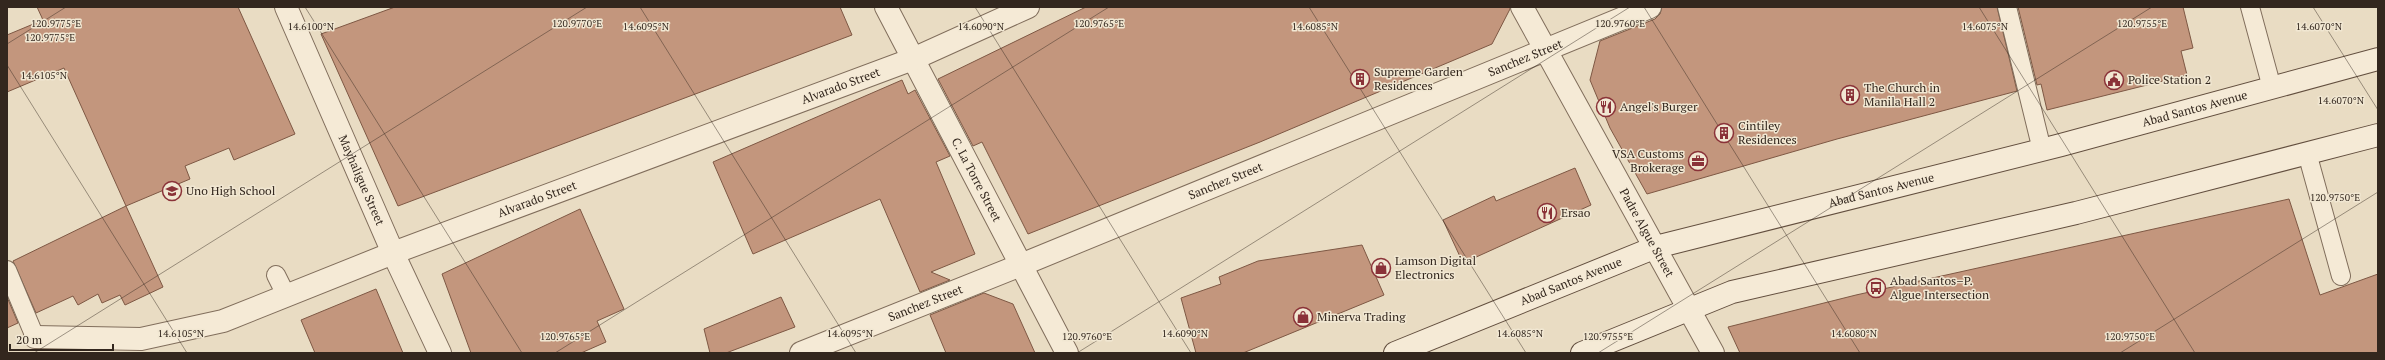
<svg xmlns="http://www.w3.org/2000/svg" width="2385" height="360" font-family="'PT Serif',serif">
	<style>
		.building { fill: #c3967d; stroke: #7e5844 }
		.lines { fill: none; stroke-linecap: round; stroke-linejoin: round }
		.lane-casing { stroke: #816e5c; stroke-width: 20 }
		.street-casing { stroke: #816e5c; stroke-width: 24 }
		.secondary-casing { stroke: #634f3f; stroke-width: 24 }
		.lane { stroke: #f5ead6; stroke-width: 18 }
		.street { stroke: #f5ead6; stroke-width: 22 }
		.secondary { stroke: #f5ead6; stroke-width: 22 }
		.ticks { fill: none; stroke: #33271e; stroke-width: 1; stroke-opacity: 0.45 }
		.labels { text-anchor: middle; stroke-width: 3; stroke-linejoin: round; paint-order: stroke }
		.street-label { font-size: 12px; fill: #33271e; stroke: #f1e7d2 }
		.poi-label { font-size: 12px; fill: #33271e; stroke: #f1e7d2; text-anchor: start }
		.ticks-label { font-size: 10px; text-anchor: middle; fill: #33271e; stroke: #f1e7d2; stroke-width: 3; stroke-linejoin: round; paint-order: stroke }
	</style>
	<rect width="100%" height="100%" fill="#e9dcc3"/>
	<g class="building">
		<polygon points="37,7 238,7 295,134 234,160 229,148 185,166 190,179 126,206 64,68 7,92 7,35 43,20"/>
		<polygon points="395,7 840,7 852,35 398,206 321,34"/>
		<polygon points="1086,7 1510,7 1510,9 1492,44 1260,142 1028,234 982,142 973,146 938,79"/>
		<polygon points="1662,7 1997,7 2017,91 1837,139 1647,194 1610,128 1590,80 1600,41 1655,19 1660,14"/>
		<polygon points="2018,7 2183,7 2193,48 2181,51 2187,75 2047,110 2041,84 2037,85"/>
		<polygon points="902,80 908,94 915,90 950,156 936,162 975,254 931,272 950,280 920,292 880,199 753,254 713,162"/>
		<polygon points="1575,168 1591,205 1463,263 1443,220 1494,196 1496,201"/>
		<polygon points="2289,199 2320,295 2378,274 2378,353 1740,353 1728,327 1856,295"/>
		<polygon points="126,206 163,287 125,305 120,295 102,303 98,294 78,305 73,296 36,313 13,261"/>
		<polygon points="580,209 624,309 597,321 606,342 581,353 471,353 442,274"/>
		<polygon points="1362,245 1384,295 1243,353 1196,353 1181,298 1221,284 1219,277 1258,261"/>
		<polygon points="376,289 403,353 315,353 301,320"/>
		<polygon points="984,293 1013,304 1035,353 946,353 930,315"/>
		<polygon points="7,297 18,323 7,328"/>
		<polygon points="781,297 795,327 726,353 710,353 704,329"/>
	</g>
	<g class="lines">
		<defs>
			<g id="lane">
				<polyline points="2007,7 2042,150"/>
				<polyline points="2250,7 2272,88"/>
				<polyline points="2307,153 2341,276"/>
				<polyline points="7,270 35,337"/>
				<polyline points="276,275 286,295"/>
			</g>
			<g id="street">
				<path id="s1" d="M 286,7 L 393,253 L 440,353"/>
				<path id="s2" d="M 886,7 L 1067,353"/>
				<path id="s3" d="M 1522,7 L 1713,353"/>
				<path id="s4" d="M 35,337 L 141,339 L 223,321 L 393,253 L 913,59 L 1028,7"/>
				<path id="s5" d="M 801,353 L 1021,265 L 1650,7"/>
			</g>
			<g id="secondary">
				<path id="s6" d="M 1395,353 L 1656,247 L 2061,145 L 2378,59"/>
				<polyline points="1582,353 1732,292 2076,213 2378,135"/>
			</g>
		</defs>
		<use href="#lane" class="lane-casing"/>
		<use href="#street" class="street-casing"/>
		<use href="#secondary" class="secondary-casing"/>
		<use href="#lane" class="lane"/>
		<use href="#street" class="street"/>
		<use href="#secondary" class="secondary"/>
	</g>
	<path class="ticks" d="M 305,7 L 522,353M 640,7 L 856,353M 975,7 L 1191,353M 1309,7 L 1526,353M 1644,7 L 1860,353M 1979,7 L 2195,353M 2313,7 L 2378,110M 7,44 L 66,7M 7,65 L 187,353M 34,353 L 587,7M 555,353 L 1109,7M 1077,353 L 1630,7M 1598,353 L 2152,7M 2120,353 L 2378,192"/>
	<defs>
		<symbol id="building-ring" viewBox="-11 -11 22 22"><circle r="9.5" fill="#f1e7d2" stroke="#8a3238" stroke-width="1.5"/><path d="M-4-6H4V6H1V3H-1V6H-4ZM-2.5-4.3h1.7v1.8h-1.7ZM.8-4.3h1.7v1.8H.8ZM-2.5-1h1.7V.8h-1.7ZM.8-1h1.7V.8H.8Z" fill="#8a3238"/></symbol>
		<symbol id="civic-ring" viewBox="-11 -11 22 22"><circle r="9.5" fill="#f1e7d2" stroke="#8a3238" stroke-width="1.5"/><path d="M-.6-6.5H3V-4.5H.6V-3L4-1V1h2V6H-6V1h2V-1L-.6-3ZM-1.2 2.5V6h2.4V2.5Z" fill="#8a3238"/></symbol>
		<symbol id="restaurant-ring" viewBox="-11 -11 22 22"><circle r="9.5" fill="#f1e7d2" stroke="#8a3238" stroke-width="1.5"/><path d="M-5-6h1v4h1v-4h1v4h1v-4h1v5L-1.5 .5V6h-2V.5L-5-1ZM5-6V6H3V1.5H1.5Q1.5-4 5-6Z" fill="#8a3238"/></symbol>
		<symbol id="office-ring" viewBox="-11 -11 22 22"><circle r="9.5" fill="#f1e7d2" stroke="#8a3238" stroke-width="1.5"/><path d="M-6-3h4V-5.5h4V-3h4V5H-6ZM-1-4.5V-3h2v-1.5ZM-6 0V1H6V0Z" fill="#8a3238"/></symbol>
		<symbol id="school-ring" viewBox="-11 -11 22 22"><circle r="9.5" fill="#f1e7d2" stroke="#8a3238" stroke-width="1.5"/><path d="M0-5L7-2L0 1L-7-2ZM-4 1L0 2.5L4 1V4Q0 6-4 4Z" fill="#8a3238"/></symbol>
		<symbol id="shop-ring" viewBox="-11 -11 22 22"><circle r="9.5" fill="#f1e7d2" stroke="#8a3238" stroke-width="1.5"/><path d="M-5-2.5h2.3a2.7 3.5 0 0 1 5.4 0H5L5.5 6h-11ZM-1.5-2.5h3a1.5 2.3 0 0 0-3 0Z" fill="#8a3238"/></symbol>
		<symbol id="bus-ring" viewBox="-11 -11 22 22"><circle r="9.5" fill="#f1e7d2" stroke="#8a3238" stroke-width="1.5"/><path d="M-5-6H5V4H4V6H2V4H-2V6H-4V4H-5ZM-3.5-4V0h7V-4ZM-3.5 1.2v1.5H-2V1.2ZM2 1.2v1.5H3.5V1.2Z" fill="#8a3238"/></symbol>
	</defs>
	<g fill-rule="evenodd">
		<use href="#building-ring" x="1349" y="68" width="22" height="22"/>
		<use href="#civic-ring" x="2103" y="69" width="22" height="22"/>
		<use href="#building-ring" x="1839" y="84" width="22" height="22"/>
		<use href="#restaurant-ring" x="1595" y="96" width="22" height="22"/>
		<use href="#building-ring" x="1713" y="122" width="22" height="22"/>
		<use href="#office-ring" x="1687" y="150" width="22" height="22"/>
		<use href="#school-ring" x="161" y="180" width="22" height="22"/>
		<use href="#restaurant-ring" x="1536" y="202" width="22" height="22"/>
		<use href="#shop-ring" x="1370" y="257" width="22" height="22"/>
		<use href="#bus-ring" x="1865" y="277" width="22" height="22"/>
		<use href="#shop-ring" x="1292" y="306" width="22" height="22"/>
	</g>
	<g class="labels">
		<g class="street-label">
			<text dy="4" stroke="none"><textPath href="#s5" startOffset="782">Sanchez Street</textPath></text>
			<text dy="4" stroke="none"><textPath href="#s4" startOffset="851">Alvarado Street</textPath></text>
			<text dy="4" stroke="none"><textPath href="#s6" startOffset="838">Abad Santos Avenue</textPath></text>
			<text dy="4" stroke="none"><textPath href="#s2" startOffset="195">C. La Torre Street</textPath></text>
			<text dy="4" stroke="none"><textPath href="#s1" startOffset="189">Mayhaligue Street</textPath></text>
			<text dy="4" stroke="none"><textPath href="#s5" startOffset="458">Sanchez Street</textPath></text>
			<text dy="4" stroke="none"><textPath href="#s6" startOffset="514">Abad Santos Avenue</textPath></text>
			<text dy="4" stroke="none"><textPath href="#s4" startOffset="527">Alvarado Street</textPath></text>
			<text dy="4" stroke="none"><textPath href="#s3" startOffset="258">Padre Algue Street</textPath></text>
			<text dy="4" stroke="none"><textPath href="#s6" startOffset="190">Abad Santos Avenue</textPath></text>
			<text dy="4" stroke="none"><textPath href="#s5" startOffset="134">Sanchez Street</textPath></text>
		</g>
		<g class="poi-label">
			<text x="1374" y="76">Supreme Garden<tspan x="1374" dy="14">Residences</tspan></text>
			<text x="2128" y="84">Police Station 2</text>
			<text x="1864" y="92">The Church in<tspan x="1864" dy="14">Manila Hall 2</tspan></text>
			<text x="1620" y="111">Angel's Burger</text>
			<text x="1738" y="130">Cintiley<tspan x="1738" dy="14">Residences</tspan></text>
			<text x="1684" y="158" text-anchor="end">VSA Customs<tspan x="1684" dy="14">Brokerage</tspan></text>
			<text x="186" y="195">Uno High School</text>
			<text x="1561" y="217">Ersao</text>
			<text x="1395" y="265">Lamson Digital<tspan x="1395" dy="14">Electronics</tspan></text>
			<text x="1890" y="285">Abad Santos–P.<tspan x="1890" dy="14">Algue Intersection</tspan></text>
			<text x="1317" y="321">Minerva Trading</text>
		</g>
	</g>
	<g class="ticks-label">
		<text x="1099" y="27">120.9765°E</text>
		<text x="2142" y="27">120.9755°E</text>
		<text x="56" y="27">120.9775°E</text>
		<text x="577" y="27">120.9770°E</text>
		<text x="1620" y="27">120.9760°E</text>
		<text x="1315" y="30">14.6085°N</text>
		<text x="2319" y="30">14.6070°N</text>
		<text x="311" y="30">14.6100°N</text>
		<text x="646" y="30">14.6095°N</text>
		<text x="981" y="30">14.6090°N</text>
		<text x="1985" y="30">14.6075°N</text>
		<text x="50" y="41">120.9775°E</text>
		<text x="44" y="79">14.6105°N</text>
		<text x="2341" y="104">14.6070°N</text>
		<text x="2335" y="201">120.9750°E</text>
		<text x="181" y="337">14.6105°N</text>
		<text x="850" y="337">14.6095°N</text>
		<text x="1185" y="337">14.6090°N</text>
		<text x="1520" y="337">14.6085°N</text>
		<text x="1854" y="337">14.6080°N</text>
		<text x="565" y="340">120.9765°E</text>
		<text x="1087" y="340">120.9760°E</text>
		<text x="1608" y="340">120.9755°E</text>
		<text x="2130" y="340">120.9750°E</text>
	</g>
	<rect width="2385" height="360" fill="none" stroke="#33271e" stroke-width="16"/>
	<path d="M10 344v6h103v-6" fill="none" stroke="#33271e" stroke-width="2"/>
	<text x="16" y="344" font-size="12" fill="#33271e" stroke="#f1e7d2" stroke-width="3" paint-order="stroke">20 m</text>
</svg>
